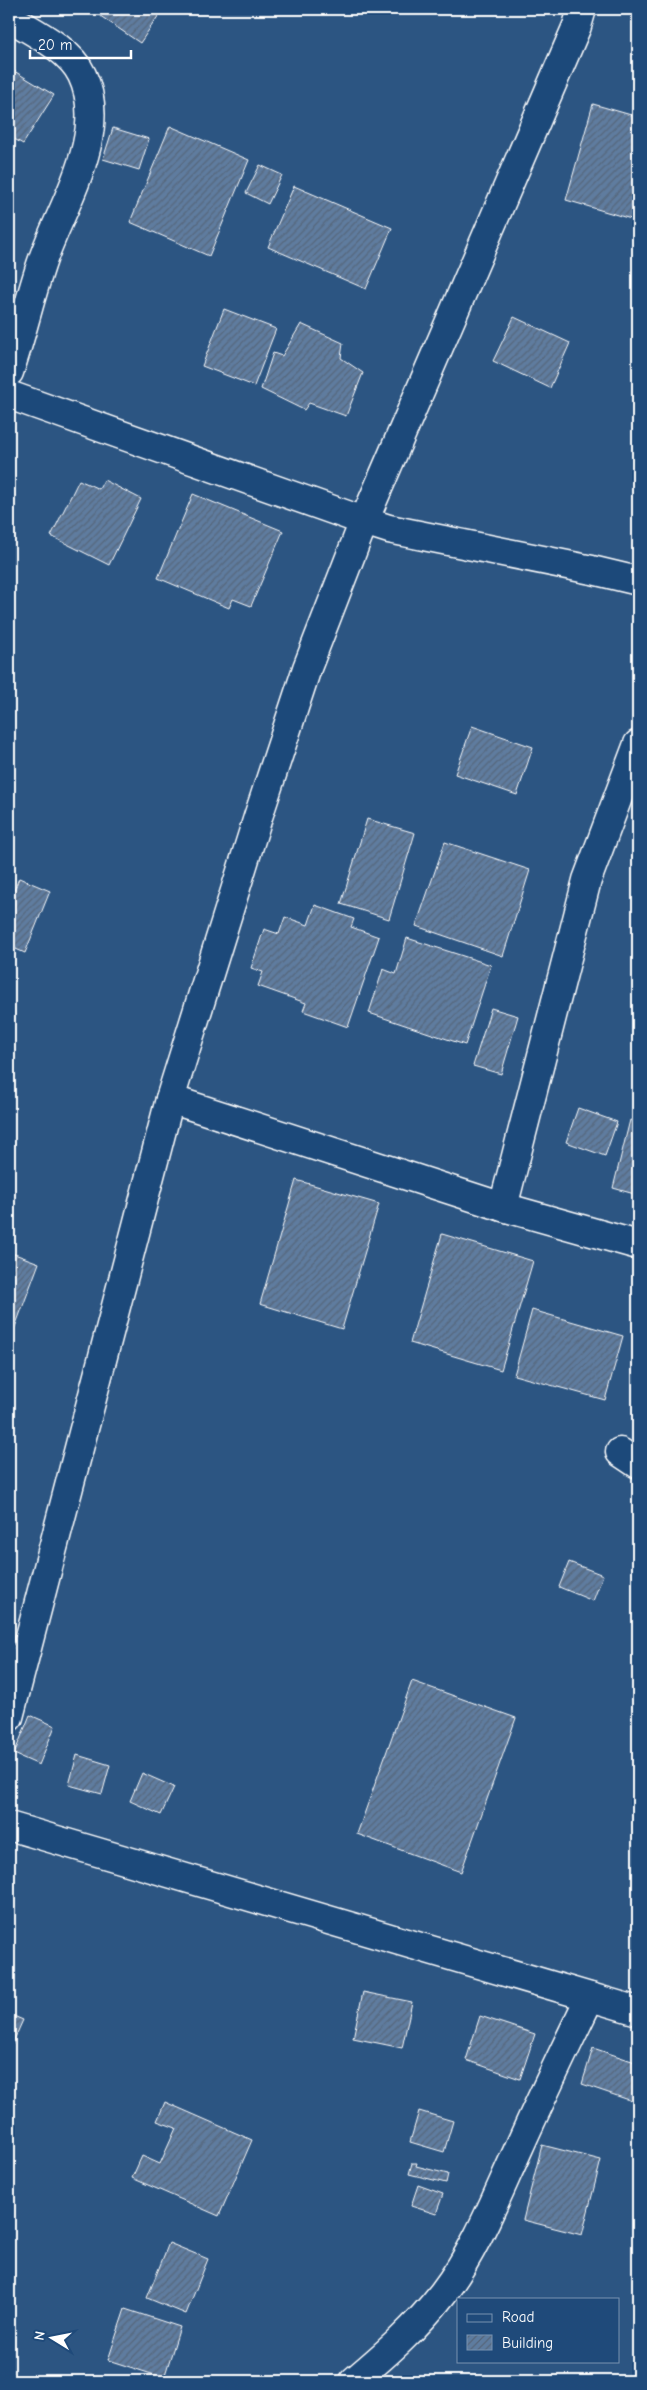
<svg xmlns="http://www.w3.org/2000/svg" width="647" height="2390" font-family="'Comic Neue',sans-serif">
	<style>
		.building { fill: url(#building-hatch); stroke: #fff }
		.lines { fill: none; stroke-linecap: round; stroke-linejoin: round }
		.minor-casing { stroke: #fff; stroke-width: 31 }
		.minor { stroke: #1f4a7a; stroke-width: 28 }
	</style>
	<defs>
		<pattern id="building-hatch" width="6" height="6" patternUnits="userSpaceOnUse" patternTransform="scale(1.25)"><rect width="6" height="6" fill="#5e7c9f"/><path d="M-1 1l2-2M0 6l6-6M5 7l2-2" fill="none" stroke="#56667a"/></pattern>
	</defs>
	<rect width="100%" height="100%" fill="#2c5582"/>
	<filter id="ink" filterUnits="userSpaceOnUse"><feTurbulence type="fractalNoise" baseFrequency=".02" numOctaves="2"/><feDisplacementMap in="SourceGraphic" scale="10" xChannelSelector="R" yChannelSelector="G"/><feConvolveMatrix kernelMatrix="1 2 1 2 8 2 1 2 1" color-interpolation-filters="sRGB"/></filter>
	<g filter="url(#ink)">
		<g class="building">
			<polygon points="90,9 163,9 140,43"/>
			<polygon points="9,68 54,95 23,144 9,136"/>
			<polygon points="593,104 638,117 638,221 566,200"/>
			<polygon points="170,126 249,160 209,256 130,222"/>
			<polygon points="113,128 149,139 139,170 103,159"/>
			<polygon points="260,165 282,175 268,204 246,193"/>
			<polygon points="294,186 392,228 366,289 268,247"/>
			<polygon points="224,309 276,329 254,386 202,366"/>
			<polygon points="514,317 570,343 550,388 493,361"/>
			<polygon points="301,324 343,343 341,358 363,373 346,416 309,403 304,410 261,389 273,353 282,356"/>
			<polygon points="79,480 99,489 104,480 141,499 109,565 51,536"/>
			<polygon points="193,494 283,531 251,606 233,599 229,608 158,578"/>
			<polygon points="472,726 533,747 517,795 455,774"/>
			<polygon points="367,819 415,833 389,919 341,904"/>
			<polygon points="445,842 530,870 503,956 416,926"/>
			<polygon points="19,878 50,891 25,953 9,946 9,903"/>
			<polygon points="315,905 354,919 351,927 379,937 348,1027 303,1011 306,1003 258,986 263,972 251,968 264,929 279,934 285,917 308,925"/>
			<polygon points="407,938 491,965 465,1045 369,1013 383,969 396,974"/>
			<polygon points="491,1008 518,1016 501,1074 473,1066"/>
			<polygon points="578,1108 617,1122 605,1156 566,1142"/>
			<polygon points="630,1120 638,1122 638,1195 613,1188"/>
			<polygon points="296,1180 379,1204 342,1329 260,1304"/>
			<polygon points="442,1234 533,1261 501,1370 410,1343"/>
			<polygon points="9,1252 39,1263 9,1343"/>
			<polygon points="532,1310 623,1336 605,1400 514,1375"/>
			<polygon points="569,1562 603,1575 593,1601 559,1587"/>
			<polygon points="412,1681 516,1718 461,1872 357,1834"/>
			<polygon points="30,1715 55,1726 39,1765 14,1754"/>
			<polygon points="77,1755 110,1765 102,1794 69,1785"/>
			<polygon points="142,1773 174,1787 161,1815 130,1801"/>
			<polygon points="363,1992 412,2002 402,2048 353,2038"/>
			<polygon points="9,2014 23,2020 9,2051"/>
			<polygon points="480,2016 535,2034 520,2079 466,2060"/>
			<polygon points="593,2048 638,2063 638,2103 582,2084"/>
			<polygon points="165,2102 252,2140 219,2216 132,2178 142,2156 160,2164 176,2128 157,2121"/>
			<polygon points="419,2111 453,2121 444,2152 410,2142"/>
			<polygon points="542,2145 601,2160 582,2235 523,2220"/>
			<polygon points="412,2163 417,2163 416,2166 448,2174 446,2183 409,2174"/>
			<polygon points="418,2185 443,2194 436,2214 411,2206"/>
			<polygon points="169,2243 208,2259 186,2314 147,2298"/>
			<polygon points="125,2309 180,2327 164,2378 108,2360"/>
		</g>
		<g class="lines">
			<defs>
				<g id="minor">
					<path d="M 9,17 C 33,32 70,49 82,75 C 110,133 62,205 43,259 C 30,296 22,335 9,372"/>
					<polyline points="9,395 364,521 577,26 582,9"/>
					<polyline points="170,1099 503,1207 638,1245"/>
					<polyline points="503,1207 587,880 638,744"/>
					<polyline points="620,1452 638,1464"/>
					<polyline points="9,1717 170,1099 258,817 307,668 364,521 389,529 592,570 638,581"/>
					<polyline points="9,1826 638,2011"/>
					<path d="M 354,2381 C 387,2353 416,2328 443,2293 C 475,2251 495,2200 517,2152 C 540,2100 565,2049 590,1997"/>
				</g>
			</defs>
			<use href="#minor" class="minor-casing"/>
			<use href="#minor" class="minor"/>
		</g>
	</g>
	<rect width="647" height="2390" fill="none" stroke="#1f4a7a" stroke-width="30"/>
	<rect x="15" y="15" width="617" height="2360" fill="none" stroke="#fff" stroke-width="2" filter="url(#ink)"/>
	<rect x="457" y="2298" width="162" height="65" fill="#1f4a7a" stroke="#7992af"/>
	<rect x="467" y="2314" width="25" height="8" fill="#1f4a7a" stroke="#7992af"/>
	<text x="502" y="2322" font-size="15" fill="#ffffff">Road</text>
	<rect x="467" y="2335" width="25" height="15" fill="url(#building-hatch)" stroke="#7992af"/>
	<text x="502" y="2348" font-size="15" fill="#ffffff">Building</text>
	<g transform="translate(52 2338) rotate(280)" stroke="#1f4a7a" stroke-width="4" paint-order="stroke">
	<path d="M0-4L9 19L0 12L-9 19Z" fill="#ffffff"/>
	<text y="-8" font-size="14" font-weight="bold" text-anchor="middle" fill="#ffffff">N</text>
	</g>
	<path d="M30 50v8h101v-8" fill="none" stroke="#ffffff" stroke-width="2.5"/>
	<text x="38" y="50" font-size="15" fill="#ffffff" stroke="#1f4a7a" stroke-width="4" paint-order="stroke">20 m</text>
</svg>
